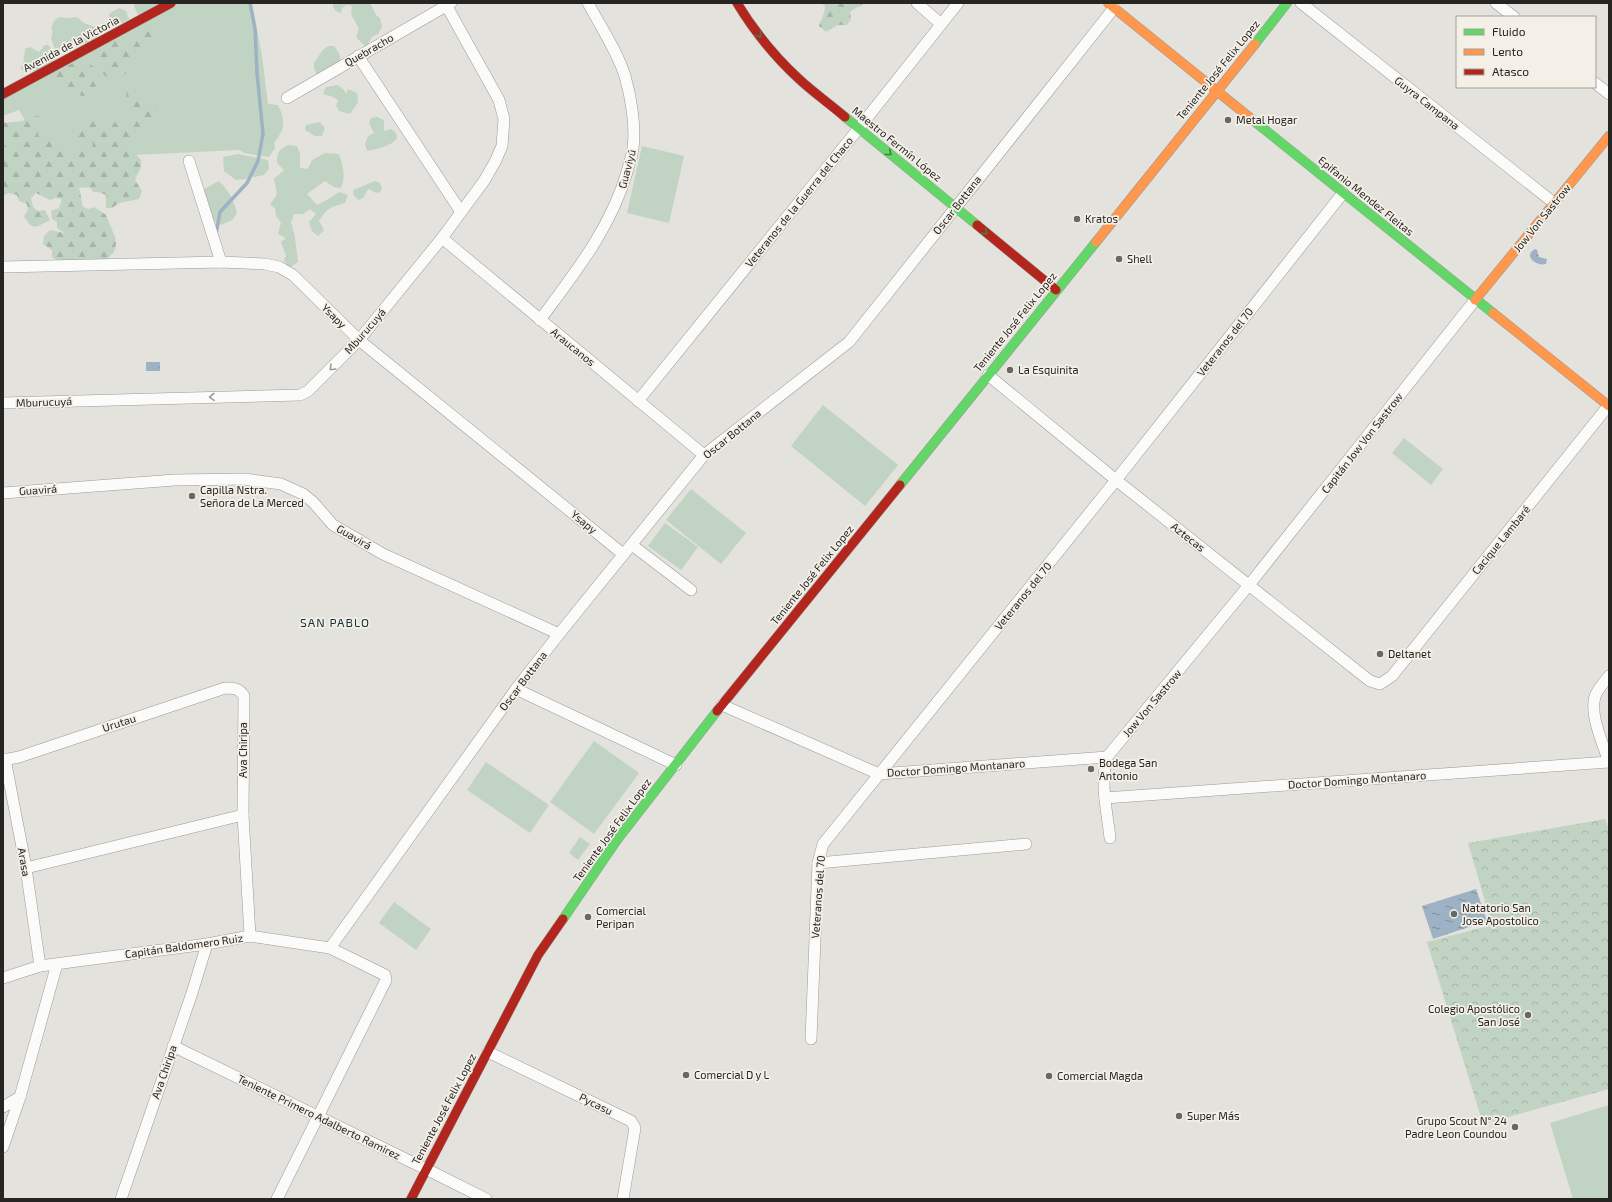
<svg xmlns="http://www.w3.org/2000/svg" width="1612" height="1202" font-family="'Exo 2',sans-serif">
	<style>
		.grass { fill: #c1d3c2 }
		.forest { fill: url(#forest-firs) }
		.park { fill: url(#park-crowns) }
		.water { fill: url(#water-ripples) }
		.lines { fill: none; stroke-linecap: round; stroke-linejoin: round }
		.stream { stroke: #9db2c4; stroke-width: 3.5 }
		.street-casing { stroke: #9c9a97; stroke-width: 12 }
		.fast-casing { stroke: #9c9a97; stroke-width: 10 }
		.slow-casing { stroke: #9c9a97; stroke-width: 10 }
		.jam-casing { stroke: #9c9a97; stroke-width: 10 }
		.street { stroke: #fbfbfa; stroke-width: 11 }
		.fast { stroke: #63d668; stroke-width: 9 }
		.slow { stroke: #ff974d; stroke-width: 9 }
		.jam { stroke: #b3261e; stroke-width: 9 }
		.oneway { stroke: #457e45 }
		.oneway2 { stroke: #9c9b99 }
		.poi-dot { fill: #696763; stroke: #f4f0e8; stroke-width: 1.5 }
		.labels { text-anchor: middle; stroke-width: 3.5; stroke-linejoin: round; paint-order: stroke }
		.street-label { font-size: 11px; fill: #272522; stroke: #f4f0e8 }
		.poi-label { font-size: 11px; fill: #272522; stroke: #f4f0e8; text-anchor: start }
		.neighbourhood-label { font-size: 12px; letter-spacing: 1px; fill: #15343d; stroke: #f4f0e8 }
	</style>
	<defs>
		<pattern id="forest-firs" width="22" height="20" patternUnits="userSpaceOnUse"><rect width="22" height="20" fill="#c1d3c2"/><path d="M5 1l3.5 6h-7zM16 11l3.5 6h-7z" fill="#a6b5a6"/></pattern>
		<pattern id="park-crowns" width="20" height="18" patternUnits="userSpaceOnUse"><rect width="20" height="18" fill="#c1d3c2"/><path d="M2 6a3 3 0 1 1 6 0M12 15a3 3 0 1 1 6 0" fill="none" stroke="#a6b5a6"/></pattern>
		<pattern id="water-ripples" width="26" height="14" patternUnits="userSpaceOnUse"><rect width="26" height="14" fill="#9db2c4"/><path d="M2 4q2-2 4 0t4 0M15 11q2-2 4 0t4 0" fill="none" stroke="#80919f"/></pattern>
	</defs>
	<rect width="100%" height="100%" fill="#e4e2dd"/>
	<g class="grass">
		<polygon points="135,3 164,3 138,15 134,6"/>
		<path d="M 178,3 L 252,3 L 262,56 L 268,104 L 278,105 C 286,121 285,129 274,143 L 275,148 L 269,157 L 244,153 L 240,150 L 132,155 L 132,185 L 3,192 L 3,136 L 26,122 L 19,110 L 3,116 L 3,97 Z"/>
		<polygon points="333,3 370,3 376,15 380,18 382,27 378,34 372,37 366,47 356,37 359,29 351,14 352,6 347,5 342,8 341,13 336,11 333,7"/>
		<polygon points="119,8 126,11 129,19 113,28 107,23 110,13"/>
		<path d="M 59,17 L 67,18 L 76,17 C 79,18 81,21 84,23 C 93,27 95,24 100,35 C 86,47 90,42 74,45 C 68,46 63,50 56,52 L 51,38 L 53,31 L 51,29 L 54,21 Z"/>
		<path d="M 45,45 L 48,45 L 56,54 L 55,60 C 44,67 33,77 20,68 L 23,65 L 25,49 L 30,47 L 39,52 Z"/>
		<path d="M 328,46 L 334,46 C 339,52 341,56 340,63 L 317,75 L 314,69 L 314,63 L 322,51 Z"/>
		<polygon points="338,85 344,90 346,94 348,89 357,93 358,102 350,114 339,111 336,106 338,100 333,97 323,94 326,87"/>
		<path d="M 377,117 L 384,120 L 384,131 L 391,129 L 396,133 L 397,138 C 392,146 377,149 367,151 L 365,144 L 368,136 L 374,133 L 369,123 L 371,118 Z"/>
		<polygon points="320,122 325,128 322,136 315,136 305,130 306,125"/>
		<path d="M 289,145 L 297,146 L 300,154 L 300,168 L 308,169 L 312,160 L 325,153 L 339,154 C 343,166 346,175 341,188 L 334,187 L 325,181 L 307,194 L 317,205 L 330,198 L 339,192 L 348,195 L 345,203 C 331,207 327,208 319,221 L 324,230 L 318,236 L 312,231 L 309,222 L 316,214 L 310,209 L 303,214 L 294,214 L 291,222 L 295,238 L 298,262 L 289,268 L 284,260 L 286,256 L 281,242 L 286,238 L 278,234 L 281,223 L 276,216 L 275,208 L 270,205 L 277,194 L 274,179 L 284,170 L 277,163 C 277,152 279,149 289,145 Z"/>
		<polygon points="642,146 684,156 669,223 627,213"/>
		<polygon points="238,154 268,160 269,169 264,175 254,177 249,176 246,179 236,180 224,171 223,157"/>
		<path d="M 219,181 C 229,191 234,200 237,213 L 232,220 L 221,225 C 208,220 203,203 204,189 Z"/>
		<polygon points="375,181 380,183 382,188 380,192 376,193 369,189 366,192 364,197 359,200 354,196 353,190"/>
		<polygon points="823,405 898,465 865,506 791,446"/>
		<polygon points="1404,438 1443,469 1431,485 1392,453"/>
		<polygon points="691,489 746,533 721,564 666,520"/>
		<polygon points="665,523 698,547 681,570 648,546"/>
		<polygon points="594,741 639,773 594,834 550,802"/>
		<polygon points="486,762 549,805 530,833 467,790"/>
		<polygon points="580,837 590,844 578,860 569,853"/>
		<polygon points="394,902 431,929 416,950 379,923"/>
		<polygon points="1609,1105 1609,1199 1573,1199 1550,1123"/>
	</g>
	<g class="forest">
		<path d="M 821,3 L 863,3 L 862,5 L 854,9 L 850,12 L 851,19 L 847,25 L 838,25 L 826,32 L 819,26 C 821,19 825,14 825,6 Z"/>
		<path d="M 145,27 L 154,28 L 156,37 L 144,53 L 134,50 L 130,54 L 126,73 L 119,80 L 105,76 C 94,59 92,61 100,41 L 118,36 L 125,40 L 130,39 L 134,29 Z"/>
		<polygon points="77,61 87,61 101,74 100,82 85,96 70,94 54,80 55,72"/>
		<path d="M 126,91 L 139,92 L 140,98 L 150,98 L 157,107 L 155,120 L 150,127 L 132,130 C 129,135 130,140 128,145 L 141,160 L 141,167 L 135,180 L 142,191 L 139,199 L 119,203 L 112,208 L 106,208 L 106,195 L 98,192 L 93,192 L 87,183 L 84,180 L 79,187 L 83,207 L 89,209 L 94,207 L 106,215 L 115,237 L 116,244 L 114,252 L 106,260 L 61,263 L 52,257 L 52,250 L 43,244 L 44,236 L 50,230 L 65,233 L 57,228 L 57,222 L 52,219 L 51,211 L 59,208 L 62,199 L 55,198 L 50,200 L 36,193 L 31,198 L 33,207 L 38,211 L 45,210 L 50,220 C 37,226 33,233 24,216 L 28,210 L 27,204 L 19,201 L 17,195 L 8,193 L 3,196 L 3,145 L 10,148 L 7,141 L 3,141 L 3,123 L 23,121 L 27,117 L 38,116 L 42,119 C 37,130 36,134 43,145 L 50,139 L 55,141 L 68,152 L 92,150 L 93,143 L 82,145 L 75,134 L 76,123 C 97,109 108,121 128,128 C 133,116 127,103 126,91 Z"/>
	</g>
	<polygon class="park" points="1605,819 1609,830 1609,1089 1483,1124 1427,942 1492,925 1468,843"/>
	<g class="water">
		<path d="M 1535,249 L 1537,250 L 1539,257 L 1547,259 L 1546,264 C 1535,267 1523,255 1535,249 Z"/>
		<rect x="146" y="362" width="14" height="9"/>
		<polygon points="1476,889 1487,921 1433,939 1422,906"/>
	</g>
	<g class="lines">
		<polyline class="stream" points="216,234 220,212 247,183 258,161 263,134 257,73 255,29 250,3"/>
		<defs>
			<g id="street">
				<polyline points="917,3 941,24"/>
				<polyline points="1301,3 1554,203"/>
				<polyline points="1496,3 1514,17"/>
				<polyline points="358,56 461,212"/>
				<polyline points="1595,83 1609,94"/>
				<polyline points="287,98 451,3"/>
				<polyline points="189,161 221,262"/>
				<polyline points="442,238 704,455"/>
				<polyline points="3,267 221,262 265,264 279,267 293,275 359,340 623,554"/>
				<path d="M 540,320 C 574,274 611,228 627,172 C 629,164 632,156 633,148 C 636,127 631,97 625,76 C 617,51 601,27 588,3"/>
				<polyline points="988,375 1116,480 1370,681 1380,684 1392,676 1609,405"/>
				<polyline points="638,401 859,128 958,3"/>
				<polyline points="3,403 300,395 308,391 359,340 442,238 484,181 495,162 502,146 504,119 499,100 445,3"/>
				<polyline points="3,493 175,480 244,479 281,484 303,494 313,502 333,525 383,554 559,634"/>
				<polyline points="632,545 691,590"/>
				<path d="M 1609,676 C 1604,682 1599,688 1596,694 C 1588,712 1603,744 1609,762"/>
				<polyline points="516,689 676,765"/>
				<polyline points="722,705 879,774 1107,757"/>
				<polyline points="5,759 26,868 40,966"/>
				<path d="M 3,760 L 19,757 L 225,688 C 234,688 239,688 244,696 L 243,815 L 250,936"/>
				<polyline points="1105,798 1609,762"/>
				<path d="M 1110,838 C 1107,811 1100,784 1107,757 L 1249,585 L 1475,300"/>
				<polyline points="818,863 1026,844"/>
				<polyline points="26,868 243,815"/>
				<polyline points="330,948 516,689 559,634 704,455 849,342 1114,8"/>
				<polyline points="3,978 40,966 207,944 250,936 330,948 385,975 386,980 277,1199"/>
				<polyline points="811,1039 818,863 823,844 1116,480 1343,193"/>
				<polyline points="173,1046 426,1169 486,1199"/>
				<polyline points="488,1052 631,1121 635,1128 623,1199"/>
				<polyline points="3,1107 20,1097"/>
				<polyline points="3,1147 20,1097 57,964"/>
				<polyline points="121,1199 192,993 207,944"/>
			</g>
			<g id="fast">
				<polyline points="1255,44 1287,3"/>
				<polyline points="845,117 977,225"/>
				<polyline points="1254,121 1493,313"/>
				<polyline points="900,485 1096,242"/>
				<polyline points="563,919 617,840 717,711"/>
			</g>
			<g id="slow">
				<polyline points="1108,3 1254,121"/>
				<polyline points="1096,242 1255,44"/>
				<polyline points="1475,300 1609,136"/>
				<polyline points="1493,313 1609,406"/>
			</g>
			<g id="jam">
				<path d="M 737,3 C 754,31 775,57 799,79 C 814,93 830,104 845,117"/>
				<polyline points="3,94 171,3"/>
				<polyline points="977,225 1056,290"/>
				<polyline points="717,711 900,485"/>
				<polyline points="411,1199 538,955 563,919"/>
			</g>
		</defs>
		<use href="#street" class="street-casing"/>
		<use href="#fast" class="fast-casing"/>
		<use href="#slow" class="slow-casing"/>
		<use href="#jam" class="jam-casing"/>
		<use href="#street" class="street"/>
		<use href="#fast" class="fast"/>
		<use href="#slow" class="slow"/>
		<use href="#jam" class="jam"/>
	</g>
	<defs><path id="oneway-chevron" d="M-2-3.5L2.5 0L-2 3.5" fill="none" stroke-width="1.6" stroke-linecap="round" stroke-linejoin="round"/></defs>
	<g class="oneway">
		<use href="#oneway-chevron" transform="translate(759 35) rotate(53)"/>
		<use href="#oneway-chevron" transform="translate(889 153) rotate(39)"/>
		<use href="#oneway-chevron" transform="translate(985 232) rotate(40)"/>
	</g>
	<g class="oneway2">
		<use href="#oneway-chevron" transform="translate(332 368) rotate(135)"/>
		<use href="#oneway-chevron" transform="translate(212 397) rotate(178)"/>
	</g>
	<g class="poi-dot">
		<circle cx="1228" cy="120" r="4"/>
		<circle cx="1077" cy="219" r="4"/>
		<circle cx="1119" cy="259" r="4"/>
		<circle cx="1010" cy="370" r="4"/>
		<circle cx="192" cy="496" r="4"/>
		<circle cx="1380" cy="654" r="4"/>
		<circle cx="1091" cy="769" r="4"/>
		<circle cx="1454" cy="914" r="4"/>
		<circle cx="588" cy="917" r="4"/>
		<circle cx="1528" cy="1015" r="4"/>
		<circle cx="686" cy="1075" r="4"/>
		<circle cx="1049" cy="1076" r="4"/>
		<circle cx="1179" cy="1116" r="4"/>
		<circle cx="1515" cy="1127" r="4"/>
	</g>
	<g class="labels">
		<g class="street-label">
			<text transform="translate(71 44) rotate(-28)" y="4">Avenida de la Victoria</text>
			<text transform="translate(369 50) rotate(-30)" y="4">Quebracho</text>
			<text transform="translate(1218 70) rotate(-51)" y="4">Teniente José Felix Lopez</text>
			<text transform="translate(1427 103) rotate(38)" y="4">Guyra Campana</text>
			<text transform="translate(897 144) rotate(39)" y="4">Maestro Fermín López</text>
			<text transform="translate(627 169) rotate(-75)" y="4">Guaviyú</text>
			<text transform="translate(1366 196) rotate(39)" y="4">Epifanio Mendez Fleitas</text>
			<text transform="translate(799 202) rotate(-51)" y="4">Veteranos de la Guerra del Chaco</text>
			<text transform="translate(957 205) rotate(-52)" y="4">Oscar Bottana</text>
			<text transform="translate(1542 218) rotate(-51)" y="4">Jow Von Sastrow</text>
			<text transform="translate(334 316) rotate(45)" y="4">Ysapy</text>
			<text transform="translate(1015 322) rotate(-51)" y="4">Teniente José Felix Lopez</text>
			<text transform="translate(365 331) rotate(-49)" y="4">Mburucuyá</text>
			<text transform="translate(1225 342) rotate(-52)" y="4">Veteranos del 70</text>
			<text transform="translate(573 347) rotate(39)" y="4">Araucanos</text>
			<text transform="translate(44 402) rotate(-2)" y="4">Mburucuyá</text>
			<text transform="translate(732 434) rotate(-39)" y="4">Oscar Bottana</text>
			<text transform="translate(1362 443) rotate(-52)" y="4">Capitán Jow Von Sastrow</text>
			<text transform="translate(38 490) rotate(-4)" y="4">Guavirá</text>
			<text transform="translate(584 522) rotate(39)" y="4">Ysapy</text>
			<text transform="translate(354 537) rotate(30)" y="4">Guavirá</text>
			<text transform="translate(1188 537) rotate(38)" y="4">Aztecas</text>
			<text transform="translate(1501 540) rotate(-51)" y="4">Cacique Lambaré</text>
			<text transform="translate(812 575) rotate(-51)" y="4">Teniente José Felix Lopez</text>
			<text transform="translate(1023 596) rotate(-51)" y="4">Veteranos del 70</text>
			<text transform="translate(523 681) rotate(-53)" y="4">Oscar Bottana</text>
			<text transform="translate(1152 703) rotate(-50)" y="4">Jow Von Sastrow</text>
			<text transform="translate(119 723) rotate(-18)" y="4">Urutau</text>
			<text transform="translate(243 750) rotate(-90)" y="4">Ava Chiripa</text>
			<text transform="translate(956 768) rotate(-4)" y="4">Doctor Domingo Montanaro</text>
			<text transform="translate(1357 780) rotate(-4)" y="4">Doctor Domingo Montanaro</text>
			<text transform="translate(612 830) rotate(-54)" y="4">Teniente José Felix Lopez</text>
			<text transform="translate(24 862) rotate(80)" y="4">Arasa</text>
			<text transform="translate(818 897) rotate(-86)" y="4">Veteranos del 70</text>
			<text transform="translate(184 946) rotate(-8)" y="4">Capitán Baldomero Ruiz</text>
			<text transform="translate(164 1072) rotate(-71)" y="4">Ava Chiripa</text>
			<text transform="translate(596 1104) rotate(26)" y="4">Pycasu</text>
			<text transform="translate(444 1109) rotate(-62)" y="4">Teniente José Felix Lopez</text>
			<text transform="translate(319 1117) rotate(26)" y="4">Teniente Primero Adalberto Ramirez</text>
		</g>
		<g class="poi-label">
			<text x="1236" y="124">Metal Hogar</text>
			<text x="1085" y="223">Kratos</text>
			<text x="1127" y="263">Shell</text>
			<text x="1018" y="374">La Esquinita</text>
			<text x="200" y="494">Capilla Nstra.<tspan x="200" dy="13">Señora de La Merced</tspan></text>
			<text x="1388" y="658">Deltanet</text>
			<text x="1099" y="767">Bodega San<tspan x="1099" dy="13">Antonio</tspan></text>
			<text x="1462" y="912">Natatorio San<tspan x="1462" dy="13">Jose Apostolico</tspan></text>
			<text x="596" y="915">Comercial<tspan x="596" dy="13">Peripan</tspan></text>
			<text x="1520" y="1013" text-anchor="end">Colegio Apostólico<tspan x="1520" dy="13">San José</tspan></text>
			<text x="694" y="1079">Comercial D y L</text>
			<text x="1057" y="1080">Comercial Magda</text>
			<text x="1187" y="1120">Super Más</text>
			<text x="1507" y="1125" text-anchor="end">Grupo Scout N° 24<tspan x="1507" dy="13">Padre Leon Coundou</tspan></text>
		</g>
		<g class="neighbourhood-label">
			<text x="335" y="627">SAN PABLO</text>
		</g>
	</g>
	<rect width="1612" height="1202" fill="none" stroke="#272522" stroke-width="8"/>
	<rect x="1456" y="16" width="140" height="72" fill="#f4f0e8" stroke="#a29f99"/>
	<rect x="1464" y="29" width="20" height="6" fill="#63d668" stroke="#a29f99"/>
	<text x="1492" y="36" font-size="12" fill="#272522">Fluido</text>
	<rect x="1464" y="49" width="20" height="6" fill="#ff974d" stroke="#a29f99"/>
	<text x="1492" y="56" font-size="12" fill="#272522">Lento</text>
	<rect x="1464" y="69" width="20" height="6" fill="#b3261e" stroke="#a29f99"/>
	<text x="1492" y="76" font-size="12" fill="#272522">Atasco</text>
</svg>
